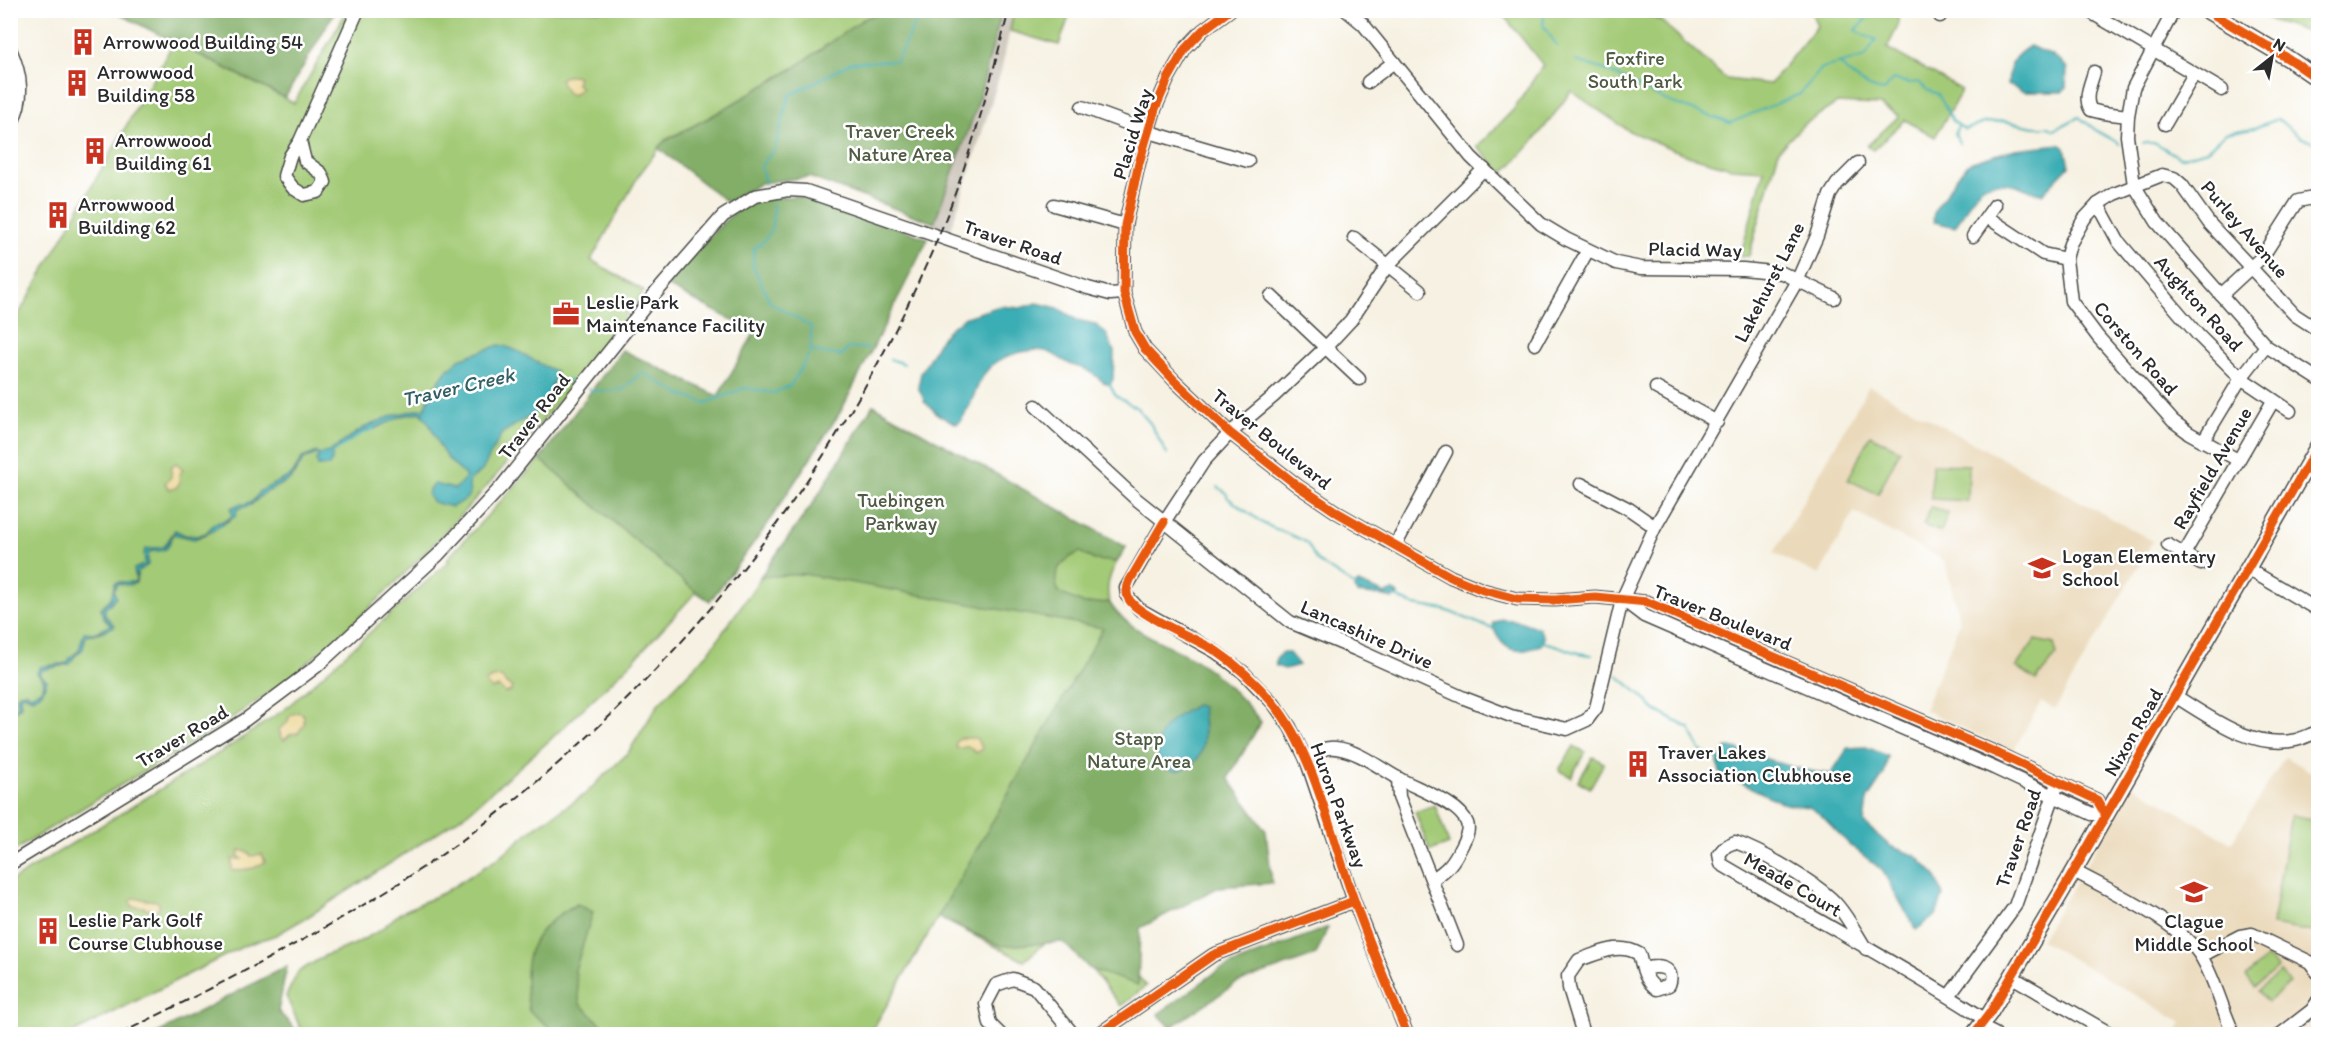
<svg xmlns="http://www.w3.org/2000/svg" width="2329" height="1045" font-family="Itim,sans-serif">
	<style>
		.built { fill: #ead9ba }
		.industrial { fill: #cac3b8 }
		.green { fill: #a3ca76; stroke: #677a50; stroke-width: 1.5 }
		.forest { fill: #82ae67; stroke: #566c49; stroke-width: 1.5 }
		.sand { fill: #eeda9e; stroke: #8c8264; stroke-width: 1.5 }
		.water { fill: #3badb4; stroke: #336c70; stroke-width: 1.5 }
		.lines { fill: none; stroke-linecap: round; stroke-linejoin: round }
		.stream { stroke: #3badb4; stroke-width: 2 }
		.minor-casing { stroke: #494946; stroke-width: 15 }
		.major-casing { stroke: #494946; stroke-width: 18 }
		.minor { stroke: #fff; stroke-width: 12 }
		.major { stroke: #fff; stroke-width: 15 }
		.rail { stroke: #2b2b2b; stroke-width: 2; stroke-dasharray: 9 4.5; stroke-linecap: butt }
		.cycleway-casing { stroke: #fff; stroke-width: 13 }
		.cycleway { stroke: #e8590c; stroke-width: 9 }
		.labels { text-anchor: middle; stroke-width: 5; stroke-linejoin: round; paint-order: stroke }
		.poi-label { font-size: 20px; fill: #2b2b2b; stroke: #fff; text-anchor: start }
		.park-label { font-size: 20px; fill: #4f5b42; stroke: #fff }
		.street-label { font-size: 20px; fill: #2b2b2b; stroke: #fff }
		.water-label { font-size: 21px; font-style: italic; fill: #315f62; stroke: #fff }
	</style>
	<rect width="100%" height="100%" fill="#fff"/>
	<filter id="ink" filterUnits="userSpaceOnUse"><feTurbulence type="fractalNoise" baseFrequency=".0167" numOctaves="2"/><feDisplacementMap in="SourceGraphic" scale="12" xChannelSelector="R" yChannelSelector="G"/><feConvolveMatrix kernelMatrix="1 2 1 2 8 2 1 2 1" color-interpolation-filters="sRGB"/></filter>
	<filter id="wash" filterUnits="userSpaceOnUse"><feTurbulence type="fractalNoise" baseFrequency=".008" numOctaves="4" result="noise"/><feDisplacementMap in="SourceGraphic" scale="24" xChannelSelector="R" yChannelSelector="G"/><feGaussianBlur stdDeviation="1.35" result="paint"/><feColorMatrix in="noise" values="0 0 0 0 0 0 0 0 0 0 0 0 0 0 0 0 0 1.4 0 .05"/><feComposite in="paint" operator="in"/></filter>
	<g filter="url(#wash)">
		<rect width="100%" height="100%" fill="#f6f1e2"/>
		<g class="built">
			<polygon points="1869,386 2153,541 2055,709 2041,702 2013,751 1924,710 1960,622 1945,561 1854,512 1819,575 1774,553"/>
			<polygon points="2285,757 2318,776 2318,1034 2176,1034 2182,1022 2040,940 2134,786 2231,843"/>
		</g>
		<polygon class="industrial" points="1002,11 1014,11 1001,71 970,171 949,233 932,229 954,170 989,65"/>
		<g class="green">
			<path d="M 347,11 L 884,11 L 862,20 L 794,68 L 712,116 L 665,140 L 639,175 L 591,260 L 644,291 L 634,306 L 630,307 L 623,320 C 523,449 418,574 290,677 C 247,711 200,738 153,766 C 105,794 57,823 11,853 L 11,328 L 174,42 L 294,103 Z"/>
			<polygon points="1014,11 1014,10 1071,11 1059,45 1010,31"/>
			<path d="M 1500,11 L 1639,11 L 1661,21 L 1726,79 L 1770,84 L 1817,26 L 1811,11 L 1898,11 L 1898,26 L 1887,48 L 1962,90 L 1935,137 L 1905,120 L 1873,150 L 1867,146 L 1899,116 L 1880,105 L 1837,103 L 1803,125 L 1779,150 L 1749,256 L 1740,257 L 1764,170 L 1731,168 L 1689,156 L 1629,131 L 1571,91 C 1550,121 1530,148 1503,173 L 1477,147 L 1514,109 L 1543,65 Z"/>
			<polygon points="2268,11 2318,11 2318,22 2310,33 2268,19 2265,17"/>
			<path d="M 873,405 L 1126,547 C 1116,563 1102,583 1110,603 C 1120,628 1174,647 1197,662 C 1223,678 1242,698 1261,722 L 1176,867 L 1094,920 L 1146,986 L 1121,1006 L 1060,930 L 1024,961 L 938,917 L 870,1034 L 303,1034 L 286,996 L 298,972 L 326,955 L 353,945 L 379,931 L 400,913 L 445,892 L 497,859 L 534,828 L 584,795 L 628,753 L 659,703 L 709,652 L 730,622 L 816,499 Z"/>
			<polygon points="1870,435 1900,450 1878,494 1848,480"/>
			<polygon points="540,459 696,592 632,662 550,740 466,814 309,916 276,935 246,945 71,1034 11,1034 11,881 224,750 285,709 447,563 449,561 447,559"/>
			<polygon points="1932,464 1969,465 1968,501 1931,499"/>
			<polygon points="1931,507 1948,513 1941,532 1923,525"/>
			<polygon points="2035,640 2054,644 2057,655 2036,680 2016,667"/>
			<polygon points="1574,746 1585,752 1571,777 1559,770"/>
			<polygon points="1593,757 1604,763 1590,788 1578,781"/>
			<polygon points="1435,805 1449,844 1430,851 1415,812"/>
			<polygon points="2291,815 2318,820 2318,933 2272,925"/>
			<polygon points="2267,957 2277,968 2255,987 2246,977"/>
			<polygon points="2280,972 2290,983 2267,1002 2258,991"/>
		</g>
		<g class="forest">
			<polygon points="884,10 1002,11 976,109 934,223 809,177 761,183 727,202 658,148 665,141 712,116 794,68 862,20"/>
			<polygon points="113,11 335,11 285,98"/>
			<path d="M 796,196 L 843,207 L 928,239 L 841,411 L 764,529 L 710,601 L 696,592 L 540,459 L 622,350 L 718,396 L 755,332 L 667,286 C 684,266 730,208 753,201 C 766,197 782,198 796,196 Z"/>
			<path d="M 873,405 L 1126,547 L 1117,562 L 1094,560 L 1080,552 C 1061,561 1050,571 1059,593 L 1085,604 L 1109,602 C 1127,632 1168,643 1197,661 C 1222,678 1242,698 1261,722 L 1228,778 L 1266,831 L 1272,883 L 1219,887 L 1140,928 L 1138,985 L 1090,969 L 1063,942 L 1001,946 L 938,917 L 1103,628 L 804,574 L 760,577 L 816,499 Z"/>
			<path d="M 577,904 L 593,912 L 575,970 L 580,1004 L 612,1034 L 558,1034 L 529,1011 C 520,959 528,930 577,904 Z"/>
			<polygon points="1328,927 1316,955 1237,983 1171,1027 1158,1014 1219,970"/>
			<polygon points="287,966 278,1011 300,1034 156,1034"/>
		</g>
		<g class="sand">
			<polygon points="574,75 578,77 576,83 581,88 572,95 566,92 560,80 563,77"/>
			<polygon points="176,463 183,469 179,476 180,482 176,488 169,489 165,483 171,477 171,467"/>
			<polygon points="502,677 506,684 512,687 511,691 505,693 499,687 491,689 485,682 492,678"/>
			<polygon points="299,712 304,715 304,725 298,733 291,734 284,740 281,738 279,729 287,723 290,715"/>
			<path d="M 960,738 L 976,738 L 983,749 L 976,753 C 963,741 968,750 956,748 L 956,742 Z"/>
			<polygon points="240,850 248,852 251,856 262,854 265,862 254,868 232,871 232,859 242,859 238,855"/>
			<polygon points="134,898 156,901 159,903 159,908 155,911 143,907 133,907 130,902"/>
		</g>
		<g class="water">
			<path d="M 2030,46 L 2059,59 L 2067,68 L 2066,88 L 2062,92 L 2024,92 L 2008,85 C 2009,64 2012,57 2030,46 Z"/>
			<path d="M 2060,144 L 2065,148 L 2069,166 L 2042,194 C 2034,193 2027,189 2019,186 C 1976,174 1975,197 1955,227 L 1934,222 L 1933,218 L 1935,210 L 1957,177 L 1969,163 L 2015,149 Z"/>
			<path d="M 1037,303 L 1058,308 L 1077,320 L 1095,324 L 1107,335 L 1114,352 L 1113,379 L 1110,385 C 1101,383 1096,374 1087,370 C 1082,367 1075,367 1070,364 C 1061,360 1054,353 1045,351 C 1029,348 999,356 989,368 C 974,384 973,409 957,424 L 940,416 L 925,402 L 918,387 L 921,373 L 938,343 L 950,328 L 966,317 L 1000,306 L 1020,308 Z"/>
			<path d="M 499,345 C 520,348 536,365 556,371 L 550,393 L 540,410 L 502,433 L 482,471 L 470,480 L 469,486 L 470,494 L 465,500 L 452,507 L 433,502 L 428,496 L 429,489 L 435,484 L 455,489 L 466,477 C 459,469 449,462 443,452 C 435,441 433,424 422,415 L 423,412 L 402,416 L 374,429 L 364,431 L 332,453 L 332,460 L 329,466 L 318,466 L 316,460 L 319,456 L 317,454 L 304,459 L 291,479 L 263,494 L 251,505 L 237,509 L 236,516 L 209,533 L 194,539 L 173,534 C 171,538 170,544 167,548 C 162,553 154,549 148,553 L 148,565 L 138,571 L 136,583 L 130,585 L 118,584 L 114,590 L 116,597 L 105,609 L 105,615 L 115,626 C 104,631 97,634 86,635 L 83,649 L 74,657 L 70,664 L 42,670 L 39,674 L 47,680 L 42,693 L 32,698 L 23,694 L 20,696 L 21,706 L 12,713 L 11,719 L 11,713 L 18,706 L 17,697 L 19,693 L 26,692 L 31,695 L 41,690 L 44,681 L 37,673 L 40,667 L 67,663 L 70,658 L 79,650 L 84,632 L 94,633 L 111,625 L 104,618 L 101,608 L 111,598 L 115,583 C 122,579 129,585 136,581 L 134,569 L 145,564 L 144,553 L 146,549 L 164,547 L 175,530 L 185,535 L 197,536 L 206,533 L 214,524 L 229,519 L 232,515 L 231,508 L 239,504 L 246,504 L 254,500 L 260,491 L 292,475 L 302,458 L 317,452 L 320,454 L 329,452 L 363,428 L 394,415 L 425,408 L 431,393 L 449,367 L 451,368 L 459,359 Z"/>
			<polygon points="1358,583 1386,594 1394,591 1399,595 1392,599 1385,596 1357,593 1354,589"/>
			<path d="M 1501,619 L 1519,621 L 1539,628 L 1544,638 L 1541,645 C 1524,652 1509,655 1498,637 C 1495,632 1493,629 1493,623 Z"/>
			<polygon points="1281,653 1289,653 1299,665 1285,669 1276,666 1275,661"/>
			<path d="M 1196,705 L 1202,707 C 1203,721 1206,736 1202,750 C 1199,762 1181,775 1168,769 C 1151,760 1157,735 1168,724 C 1176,716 1186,711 1196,705 Z"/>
			<path d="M 1727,747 C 1762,756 1794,771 1831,774 L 1848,748 L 1866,747 L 1888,756 L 1884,774 L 1867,800 L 1864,823 L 1890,846 L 1916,856 L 1936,876 L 1943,896 L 1936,915 L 1916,930 L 1882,870 L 1849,844 L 1821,815 L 1809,807 L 1785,804 L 1720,773 L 1718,762 Z"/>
		</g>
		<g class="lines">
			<g class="stream">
				<polyline points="1545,10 1543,25 1557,46"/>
				<polyline points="1576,61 1605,70 1667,101 1730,123 1800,94 1822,68 1865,57 1876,39 1865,36 1856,30 1871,13 1869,10"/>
				<path d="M 1840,64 C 1852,77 1866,89 1884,91 L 1893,79 L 1909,83 L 1919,82 L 1927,90 L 1938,94 L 1953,121 L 1965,130 L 1983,123 L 2003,121 L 2035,127 L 2049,127 L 2054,130 L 2079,117 L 2097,131 L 2120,144"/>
				<polyline points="1958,126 1955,133 1959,143"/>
				<polyline points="2143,143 2156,143 2180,158 2207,150 2225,133 2254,128 2278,119 2300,137 2318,144"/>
				<polyline points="765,184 761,166 775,148 789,96 852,62 896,61 922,10"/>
				<polyline points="812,351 841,356 848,348 868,348"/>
				<polyline points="890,359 904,364"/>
				<path d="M 551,380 C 564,378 568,382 578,381"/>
				<polyline points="1110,385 1116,396 1137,408 1150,423 1167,454"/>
				<path d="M 588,388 L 593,391 L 622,390 L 642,372 L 681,395 L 706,403 L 745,388 L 774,393 L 791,385 L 811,351 L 811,327 L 770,302 L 753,266 L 754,248 C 772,238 774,225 773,205"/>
				<polyline points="330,455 359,435 373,429"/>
				<polyline points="1218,487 1226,493 1228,498 1264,524 1300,539 1307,543 1317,561 1357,587"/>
				<polyline points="1394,596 1414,605 1445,610 1493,629"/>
				<path d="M 1542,642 C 1562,645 1572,654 1592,655"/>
				<polyline points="1617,675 1642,696 1655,710 1690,729 1700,750 1706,755"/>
				<polyline points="1714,758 1719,759"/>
			</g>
		</g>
	</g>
	<g filter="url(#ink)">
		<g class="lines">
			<defs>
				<g id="minor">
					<polyline points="1230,10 1203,30 1185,49 1168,79 1155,109 1139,163 1125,225 1124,293 1135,332 1145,349 1174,380 1230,433 1298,486 1338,513 1451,577 1483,590 1517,599 1555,600 1595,597 1647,602 1999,754 2097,800 2105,814"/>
					<polyline points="1346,10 1363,24 1471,157 1541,224 1566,239 1616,263 1641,268 1743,269 1782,273 1834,298"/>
					<polyline points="2087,10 2222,90"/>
					<polyline points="2174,10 2133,88 2128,116 2127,136 2134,185 2157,222 2266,346 2318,379"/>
					<polyline points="1940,16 1940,10"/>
					<path d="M 10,49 C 22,76 25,100 10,126"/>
					<path d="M 2094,72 C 2091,84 2083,98 2091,110 L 2103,113 L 2128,116"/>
					<polyline points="1368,82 1394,62"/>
					<polyline points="1082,107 1156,134 1248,161"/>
					<polyline points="2165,124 2194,74"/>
					<polyline points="300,141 305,161 321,173 325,182 318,192 304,195 293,188 284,176 290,156 300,141 358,10"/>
					<polyline points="2098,204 2118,241 2198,335 2241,378 2290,411"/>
					<polyline points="1054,205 1125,225"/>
					<polyline points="1987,217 2043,254 2066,259"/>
					<polyline points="1973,236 1995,205"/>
					<polyline points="1354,238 1420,291"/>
					<polyline points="2221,295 2263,256 2298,201 2318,197"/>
					<polyline points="1271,296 1359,379"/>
					<polyline points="1535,344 1588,250"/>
					<polyline points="1656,388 1717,422"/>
					<polyline points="1036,406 1135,498 1290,622 1355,649 1464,698 1511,716 1567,729 1587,720 1596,708 1622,600 1655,527 1798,279 1817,236 1830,195 1837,184 1858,163"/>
					<polyline points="2203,441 2241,378 2266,346"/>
					<polyline points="2238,460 2189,433 2173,421 2098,337 2071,301 2066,259 2070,244 2084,219 2098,204 2114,194 2162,175 2174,178 2182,185 2209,223 2295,315 2318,330"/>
					<polyline points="1581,484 1629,509 1655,527"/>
					<polyline points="2168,545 2201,564"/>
					<polyline points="1395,546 1446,452"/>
					<polyline points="2184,554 2273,401"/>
					<polyline points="2248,569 2318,610"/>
					<polyline points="1623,600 1644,616 1994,768 2092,814 2105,814"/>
					<path d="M 2175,696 C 2210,717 2252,750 2296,740 C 2304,738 2311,734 2318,732"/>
					<path d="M 1306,759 C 1315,753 1325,746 1336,748 C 1359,751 1378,767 1398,778 C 1417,789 1460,803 1467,823 C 1470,831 1465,838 1462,845 C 1454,861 1448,870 1432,879"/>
					<polyline points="1398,778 1399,797 1457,945"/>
					<polyline points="10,864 245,720 317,666 438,555 502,486 654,295 723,216 755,196 788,190 806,191 1088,288 1110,294 1124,293"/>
					<path d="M 2074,871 C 2110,891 2182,923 2202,958 C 2216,982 2222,1010 2234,1034"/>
					<path d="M 1866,949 C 1857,935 1849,919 1838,906 C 1821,885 1761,851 1735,842 L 1726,846 L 1719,854 L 1721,864 C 1809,916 1900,964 1986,1020"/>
					<polyline points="2201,956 2240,936 2252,934 2310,962 2318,973"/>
					<polyline points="2012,977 2111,1034"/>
					<polyline points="1949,996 2015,906 2056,789"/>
					<polyline points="1981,1027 1995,1034"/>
					<polyline points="1000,1034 990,1024 986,1004 996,985 1013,979 1034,987 1073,1034"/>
					<polyline points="1099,1034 1213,955 1354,901"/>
					<polyline points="1407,1034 1354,901 1306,759 1290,727 1274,704 1243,672 1216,652 1139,609 1127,596 1126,588 1164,522 1204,461 1230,433 1274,396 1325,348 1351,320 1387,266 1484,169"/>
					<path d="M 1583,1034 L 1569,988 L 1568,976 L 1579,960 C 1600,953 1619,942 1639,954 C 1643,968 1644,980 1657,989 L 1669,985 C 1676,966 1657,965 1644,969"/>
					<polyline points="2281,1034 2312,1010 2318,1001"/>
				</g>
				<g id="major">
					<polyline points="2206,10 2289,59 2318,79"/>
					<polyline points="1974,1034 1990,1013 2074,871 2318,446"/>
				</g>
			</defs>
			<use href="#minor" class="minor-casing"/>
			<use href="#major" class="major-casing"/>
			<use href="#minor" class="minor"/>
			<use href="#major" class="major"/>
			<path class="rail" d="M 120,1034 C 242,973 366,912 476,830 C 679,677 838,474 937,240 C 968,166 989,88 1009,10"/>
			<defs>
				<g id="cycleway">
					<polyline points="1230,10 1203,30 1185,49 1168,79 1155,109 1139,163 1125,225 1124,293 1135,332 1145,349 1174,380 1230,433 1298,486 1338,513 1451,577 1483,590 1517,599 1555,600 1595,597 1647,602 1999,754 2097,800 2105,814"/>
					<polyline points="2206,10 2289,59 2318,79"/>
					<path d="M 1164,522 L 1130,580 C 1127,587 1125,594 1130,601 C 1142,617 1197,639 1216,651 C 1237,665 1257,684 1273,703 C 1314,751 1332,840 1354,900 C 1370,945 1389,990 1407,1034"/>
					<polyline points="1099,1034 1213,955 1354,901"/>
					<polyline points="1974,1034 1990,1013 2074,871 2318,446"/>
				</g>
			</defs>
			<use href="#cycleway" class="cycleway-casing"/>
			<use href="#cycleway" class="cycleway"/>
		</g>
	</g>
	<defs>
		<symbol id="building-bare" viewBox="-9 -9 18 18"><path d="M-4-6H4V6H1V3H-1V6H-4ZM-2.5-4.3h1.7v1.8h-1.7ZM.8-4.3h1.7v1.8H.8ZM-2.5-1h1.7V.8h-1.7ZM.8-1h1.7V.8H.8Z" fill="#c8321e" stroke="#fff" stroke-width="2.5" paint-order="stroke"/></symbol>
		<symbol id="office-bare" viewBox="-9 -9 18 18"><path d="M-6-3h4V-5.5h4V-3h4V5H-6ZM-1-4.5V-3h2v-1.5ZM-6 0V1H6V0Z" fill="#c8321e" stroke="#fff" stroke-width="2.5" paint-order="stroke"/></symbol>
		<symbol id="school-bare" viewBox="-9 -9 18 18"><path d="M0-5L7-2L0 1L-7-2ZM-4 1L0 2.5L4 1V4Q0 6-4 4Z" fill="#c8321e" stroke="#fff" stroke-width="2.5" paint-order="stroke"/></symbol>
	</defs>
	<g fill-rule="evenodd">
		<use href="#building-bare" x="64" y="23" width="38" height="38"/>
		<use href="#building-bare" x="58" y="64" width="38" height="38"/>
		<use href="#building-bare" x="76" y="132" width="38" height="38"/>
		<use href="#building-bare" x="39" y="196" width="38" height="38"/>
		<use href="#office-bare" x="547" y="295" width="38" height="38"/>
		<use href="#school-bare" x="2023" y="549" width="38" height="38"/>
		<use href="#building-bare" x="1619" y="745" width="38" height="38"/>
		<use href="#school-bare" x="2175" y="873" width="38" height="38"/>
		<use href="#building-bare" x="29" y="912" width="38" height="38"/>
	</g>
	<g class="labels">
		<g class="poi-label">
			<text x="103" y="49">Arrowwood Building 54</text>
			<text x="97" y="79">Arrowwood<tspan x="97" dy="23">Building 58</tspan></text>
			<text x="115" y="147">Arrowwood<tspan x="115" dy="23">Building 61</tspan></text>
			<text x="78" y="211">Arrowwood<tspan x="78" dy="23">Building 62</tspan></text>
			<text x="586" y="309">Leslie Park<tspan x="586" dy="23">Maintenance Facility</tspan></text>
			<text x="2062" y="563">Logan Elementary<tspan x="2062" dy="23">School</tspan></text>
			<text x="1658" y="759">Traver Lakes<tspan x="1658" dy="23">Association Clubhouse</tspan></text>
			<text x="68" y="927">Leslie Park Golf<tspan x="68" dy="23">Course Clubhouse</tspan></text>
			<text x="2194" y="928" text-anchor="middle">Clague<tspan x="2194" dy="23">Middle School</tspan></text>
		</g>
		<g class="park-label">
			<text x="1635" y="65">Foxfire<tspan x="1635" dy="23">South Park</tspan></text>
			<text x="900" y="138">Traver Creek<tspan x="900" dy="23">Nature Area</tspan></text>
			<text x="901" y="507">Tuebingen<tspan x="901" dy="23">Parkway</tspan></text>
			<text x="1139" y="745">Stapp<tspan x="1139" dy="23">Nature Area</tspan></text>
		</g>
		<g class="street-label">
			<text transform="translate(1132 134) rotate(-73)" y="7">Placid Way</text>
			<text transform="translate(2245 229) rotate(49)" y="7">Purley Avenue</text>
			<text transform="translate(1013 242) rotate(19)" y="7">Traver Road</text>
			<text transform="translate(1695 249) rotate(1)" y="7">Placid Way</text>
			<text transform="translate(1769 282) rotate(-63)" y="7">Lakehurst Lane</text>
			<text transform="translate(2199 303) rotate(48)" y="7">Aughton Road</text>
			<text transform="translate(2136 348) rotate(49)" y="7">Corston Road</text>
			<text transform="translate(534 416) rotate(-52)" y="7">Traver Road</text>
			<text transform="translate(1272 439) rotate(39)" y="7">Traver Boulevard</text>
			<text transform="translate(2212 468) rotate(-60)" y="7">Rayfield Avenue</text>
			<text transform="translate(1723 617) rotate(22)" y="7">Traver Boulevard</text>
			<text transform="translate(1367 634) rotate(24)" y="7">Lancashire Drive</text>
			<text transform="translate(2133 732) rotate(-60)" y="7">Nixon Road</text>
			<text transform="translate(182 736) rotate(-31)" y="7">Traver Road</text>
			<text transform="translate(1339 805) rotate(70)" y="7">Huron Parkway</text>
			<text transform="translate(2018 838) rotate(-71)" y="7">Traver Road</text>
			<text transform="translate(1793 884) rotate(30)" y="7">Meade Court</text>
		</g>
		<g class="water-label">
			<text transform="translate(458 387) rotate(-13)" y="7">Traver Creek</text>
		</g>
	</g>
	<rect width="2329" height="1045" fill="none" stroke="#fff" stroke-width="36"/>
	<g transform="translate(2272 57) rotate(31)" stroke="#ffffff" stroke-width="4.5" paint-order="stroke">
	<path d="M0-4.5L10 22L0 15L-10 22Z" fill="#2b2b2b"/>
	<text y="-9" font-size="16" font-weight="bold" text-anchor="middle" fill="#2b2b2b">N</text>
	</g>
</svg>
